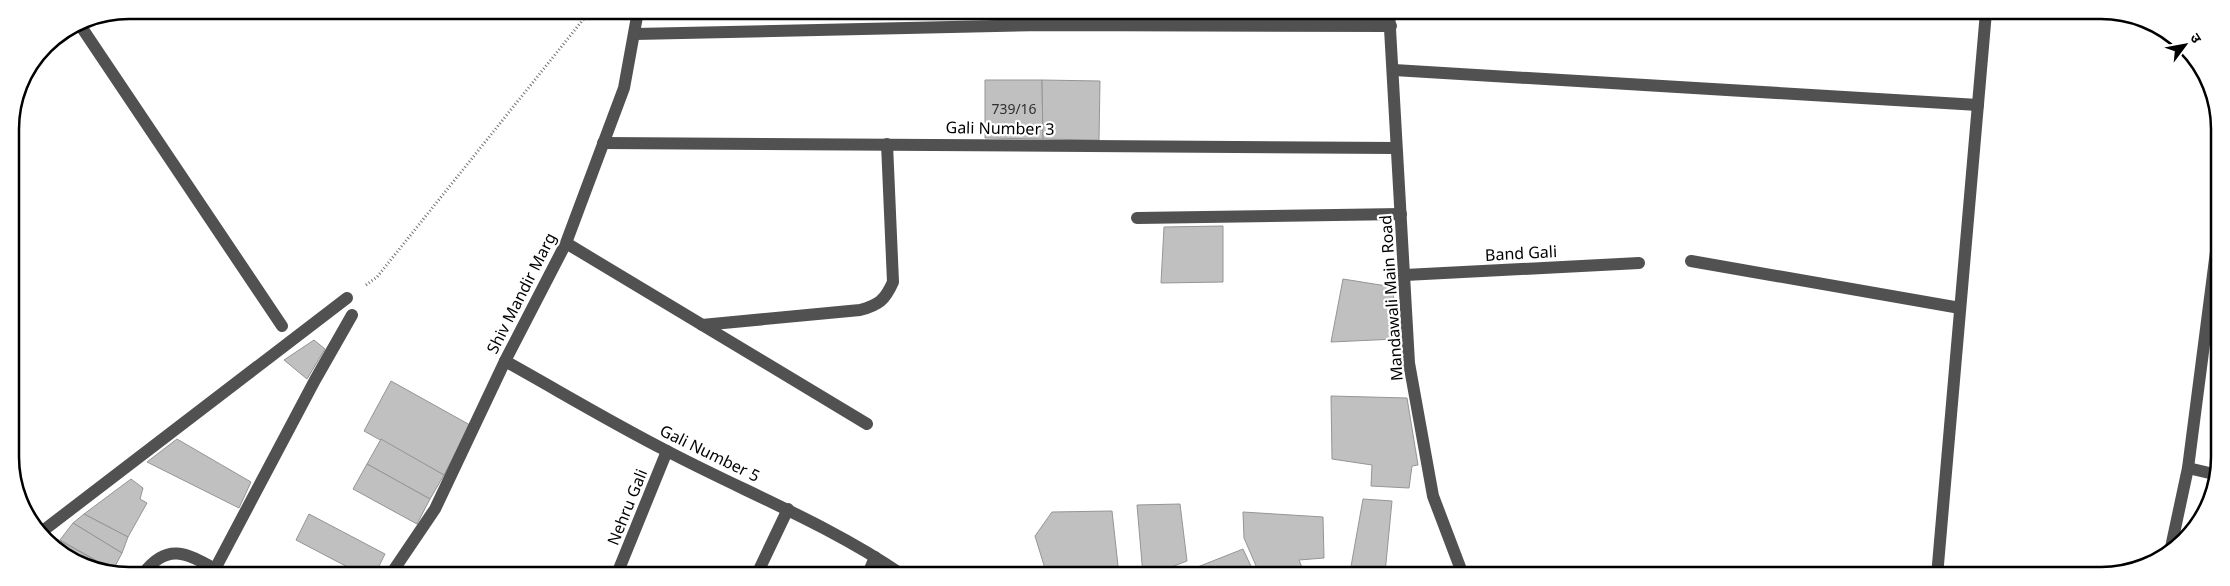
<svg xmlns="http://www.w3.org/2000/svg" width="2230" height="586" font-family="'Noto Sans','Noto Sans Devanagari',sans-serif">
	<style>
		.building { fill: #c0c0c0; stroke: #959595 }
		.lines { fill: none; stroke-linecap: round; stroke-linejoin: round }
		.path { stroke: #737373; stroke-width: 3; stroke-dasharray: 1 2.5; stroke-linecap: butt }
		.minor { stroke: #515151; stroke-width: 12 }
		.labels { text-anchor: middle; stroke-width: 4.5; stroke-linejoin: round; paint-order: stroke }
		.number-label { font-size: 14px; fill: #303030 }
		.street-label { font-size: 16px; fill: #000; stroke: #fff }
		.rim { fill: none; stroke: #000; stroke-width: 2.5 }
	</style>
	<rect width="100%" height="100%" fill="#fff"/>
	<g class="building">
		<polygon points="985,80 1042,80 1043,139 985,138"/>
		<polygon points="1042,80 1100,81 1099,140 1043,139"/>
		<polygon points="1223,226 1223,282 1161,283 1164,227"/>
		<polygon points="1343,279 1393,287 1396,339 1331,342"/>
		<polygon points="314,340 325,349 307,379 284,360"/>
		<polygon points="391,381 470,425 444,475 364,431"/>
		<polygon points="1331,396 1407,398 1418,465 1412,466 1409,488 1371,486 1372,465 1332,459"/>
		<polygon points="177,439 251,482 239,508 147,462"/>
		<polygon points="381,439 444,475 430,499 367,464"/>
		<polygon points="367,464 430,499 417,524 353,489"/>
		<polygon points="131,479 143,488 140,499 147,503 128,537 84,514"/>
		<polygon points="1363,499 1392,501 1385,573 1350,572"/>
		<polygon points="1180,504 1187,561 1150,575 1143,575 1137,505"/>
		<polygon points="1112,511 1119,575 1047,575 1035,536 1052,512"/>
		<polygon points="1243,512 1323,517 1324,558 1299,560 1305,575 1260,575 1244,538"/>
		<polygon points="84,514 128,537 122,553 73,523"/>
		<polygon points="309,514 385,554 375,574 361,574 296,540"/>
		<polygon points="73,523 122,553 113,570 60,540"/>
		<polygon points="57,539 113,570 112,574 105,574 49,544"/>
		<polygon points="1243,549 1255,575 1198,575 1195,568"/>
	</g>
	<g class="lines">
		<polyline class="path" points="366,285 377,277 590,11"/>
		<g class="minor">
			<polyline points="1042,11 1044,25"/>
			<polyline points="1389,11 1409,363 1433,496 1463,575"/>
			<polyline points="78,22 282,326"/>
			<polyline points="635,34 1044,25 1391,26"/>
			<polyline points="1394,70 1978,105"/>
			<polyline points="603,143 1396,148"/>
			<polyline points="1137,218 1401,214"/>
			<polyline points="566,243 867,424"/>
			<polyline points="1691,261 1960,308"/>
			<polyline points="1405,275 1639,263"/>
			<path d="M 702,325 L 860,310 C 879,305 885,300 893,282 L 887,144"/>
			<path d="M 505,361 C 559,391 612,423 667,451 C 745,492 828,524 901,574"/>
			<polyline points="2188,468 2218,475"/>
			<polyline points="40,533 347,298"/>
			<polyline points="2170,552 2188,468 2218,236"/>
			<polyline points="215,569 315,380 352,315"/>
			<path d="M 143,574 C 170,538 192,557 224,574"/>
			<polyline points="391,574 435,509 505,361 566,243 624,88 638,11"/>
			<polyline points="617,574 667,451"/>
			<polyline points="757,574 788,509"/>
			<polyline points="868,574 875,557"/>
			<polyline points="1937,576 1986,12"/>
		</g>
	</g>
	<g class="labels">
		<g class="number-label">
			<text x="1014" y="114">739/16</text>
		</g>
		<g class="street-label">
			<text transform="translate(1000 128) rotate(1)" y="6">Gali Number 3</text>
			<text transform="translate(1521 253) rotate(-3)" y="6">Band Gali</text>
			<text transform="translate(521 293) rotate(-63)" y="6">Shiv Mandir Marg</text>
			<text transform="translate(1391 298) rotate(-94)" y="6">Mandawali Main Road</text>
			<text transform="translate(710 453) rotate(26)" y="6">Gali Number 5</text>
			<text transform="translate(627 507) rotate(-68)" y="6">Nehru Gali</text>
		</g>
	</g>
	<path d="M0 0H2230V586H0ZM129 19H2101A110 110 0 0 1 2211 129V457A110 110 0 0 1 2101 567H129A110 110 0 0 1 19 457V129A110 110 0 0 1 129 19Z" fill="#fff" fill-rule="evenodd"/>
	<path class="rim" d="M129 19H2101A110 110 0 0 1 2211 129V457A110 110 0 0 1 2101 567H129A110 110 0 0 1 19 457V129A110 110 0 0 1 129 19Z"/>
	<g transform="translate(2185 45) rotate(58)" stroke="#ffffff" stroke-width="4" paint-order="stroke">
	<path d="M0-4L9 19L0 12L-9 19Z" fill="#000000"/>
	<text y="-8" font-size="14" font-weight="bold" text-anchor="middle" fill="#000000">उ</text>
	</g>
</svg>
